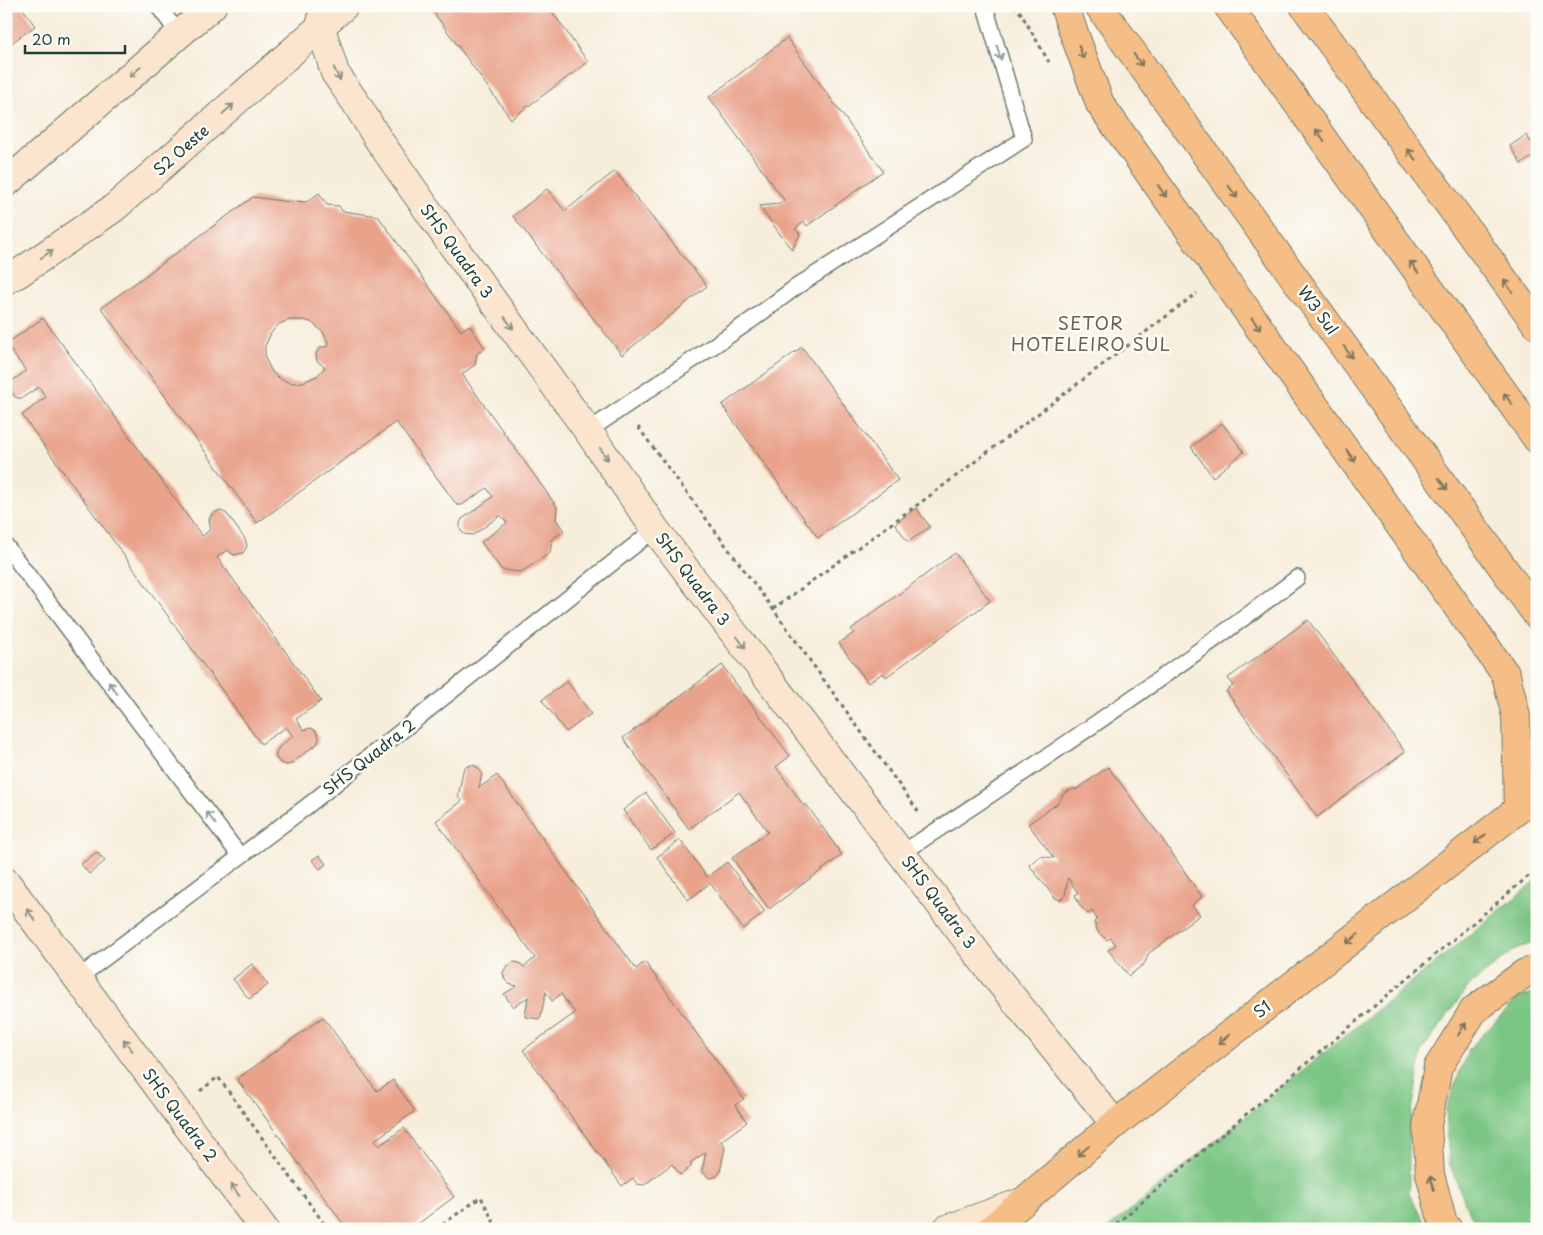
<svg xmlns="http://www.w3.org/2000/svg" width="1543" height="1235" font-family="'Playpen Sans',sans-serif">
	<style>
		.green { fill: #7cc684; stroke: #4e825c }
		.building { fill: #e9a38b; fill-rule: evenodd }
		.lines { fill: none; stroke-linecap: round; stroke-linejoin: round }
		.lane-casing { stroke: #6b7b6e; stroke-width: 18 }
		.secondary-casing { stroke: #6b7b6e; stroke-width: 30 }
		.primary-casing { stroke: #6b7b6e; stroke-width: 30 }
		.highway-casing { stroke: #6b7b6e; stroke-width: 30 }
		.path { stroke: #6b7b6e; stroke-width: 3; stroke-dasharray: 4 4; stroke-linecap: butt }
		.lane { stroke: #fff; stroke-width: 15 }
		.secondary { stroke: #fbe5cf; stroke-width: 28 }
		.primary { stroke: #f6be87; stroke-width: 28 }
		.highway { stroke: #f6be87; stroke-width: 28 }
		.oneway { stroke: #807759 }
		.oneway2 { stroke: #8f9e9a }
		.oneway3 { stroke: #8d9182 }
		.labels { text-anchor: middle; stroke-width: 5; stroke-linejoin: round; paint-order: stroke }
		.street-label { font-size: 16px; fill: #1f3d34; stroke: #fdfcf7 }
		.neighbourhood-label { font-size: 18px; letter-spacing: 1px; fill: #666152; stroke: #fdfcf7 }
	</style>
	<rect width="100%" height="100%" fill="#fdfcf7"/>
	<filter id="ink" filterUnits="userSpaceOnUse"><feTurbulence type="fractalNoise" baseFrequency=".02" numOctaves="2"/><feDisplacementMap in="SourceGraphic" scale="10" xChannelSelector="R" yChannelSelector="G"/><feConvolveMatrix kernelMatrix="1 2 1 2 8 2 1 2 1" color-interpolation-filters="sRGB"/></filter>
	<filter id="wash" filterUnits="userSpaceOnUse"><feTurbulence type="fractalNoise" baseFrequency=".0096" numOctaves="4" result="noise"/><feDisplacementMap in="SourceGraphic" scale="20" xChannelSelector="R" yChannelSelector="G"/><feGaussianBlur stdDeviation="1.12" result="paint"/><feColorMatrix in="noise" values="0 0 0 0 0 0 0 0 0 0 0 0 0 0 0 0 0 1.4 0 .05"/><feComposite in="paint" operator="in"/></filter>
	<g filter="url(#wash)">
		<rect width="100%" height="100%" fill="#f7eddb"/>
		<g class="green">
			<polygon points="1537,880 1537,941 1513,951 1468,987 1422,1050 1409,1130 1409,1193 1428,1229 1107,1229"/>
			<polygon points="1537,992 1537,1229 1480,1229 1469,1213 1449,1163 1446,1109 1468,1050 1519,997"/>
		</g>
		<g id="blocks">
			<g class="building">
				<polygon points="6,6 21,6 35,26 6,47"/>
				<polygon points="429,6 548,6 588,62 511,119"/>
				<polygon points="787,38 883,171 807,226 804,222 795,229 800,234 792,250 759,206 779,204 784,200 709,97"/>
				<polygon points="1526,135 1531,142 1537,138 1537,154 1521,164 1510,146"/>
				<polygon points="615,171 707,286 622,355 513,216 547,189 565,211"/>
				<path d="M 319,193 L 327,205 L 339,206 L 342,211 L 378,216 L 461,331 L 469,325 L 485,348 L 477,354 L 475,365 L 462,374 L 557,507 L 556,519 L 564,531 L 552,539 L 550,553 L 521,572 L 502,570 L 481,542 L 507,523 L 501,515 L 473,535 L 464,534 L 460,529 L 460,523 L 462,519 L 493,497 L 487,488 L 462,505 L 457,505 L 396,422 L 257,523 L 101,308 L 253,197 L 289,202 L 291,203 L 294,201 L 307,202 ZM 290,320 L 303,320 L 311,322 L 323,332 L 328,342 L 328,346 L 320,348 L 316,354 L 317,361 L 325,367 L 317,376 L 303,382 L 292,383 L 282,380 L 272,372 L 265,358 L 265,346 L 271,333 L 279,324 Z"/>
				<polygon points="43,318 202,536 211,529 209,520 212,514 218,511 221,511 227,514 245,539 247,546 243,553 234,555 227,550 217,557 321,701 296,719 304,730 311,728 316,731 319,737 318,743 291,764 286,765 280,763 276,758 276,753 279,747 293,736 286,727 261,744 22,415 46,397 39,387 22,398 17,398 13,395 10,388 12,381 26,371 6,344"/>
				<polygon points="802,347 898,480 818,538 722,405"/>
				<polygon points="1222,423 1244,452 1213,477 1191,447"/>
				<polygon points="916,508 930,527 908,542 895,524"/>
				<polygon points="955,553 990,601 886,677 883,673 868,683 839,643 854,633 851,629"/>
				<polygon points="1308,620 1405,752 1317,817 1226,691 1233,686 1228,678"/>
				<polygon points="722,665 790,756 776,767 804,806 806,804 842,855 769,909 732,858 768,832 739,792 689,829 623,738"/>
				<polygon points="567,681 591,714 566,732 542,700"/>
				<polygon points="470,765 476,766 482,773 479,788 497,775 636,969 645,962 744,1099 735,1105 747,1122 721,1141 725,1147 720,1172 716,1177 709,1178 702,1171 706,1152 690,1163 692,1166 680,1175 672,1164 644,1185 637,1184 633,1178 622,1186 523,1050 575,1013 561,994 552,1001 546,992 540,1019 525,1017 528,997 513,1007 504,994 517,986 509,984 505,980 503,973 506,967 514,962 519,963 524,967 535,958 436,821 462,801 458,797 463,771 464,768"/>
				<polygon points="1108,767 1160,836 1202,897 1192,905 1200,915 1148,954 1145,963 1129,976 1108,950 1116,945 1111,938 1107,940 1098,932 1094,922 1097,919 1092,911 1088,914 1080,906 1075,895 1078,893 1068,878 1065,896 1060,900 1055,898 1029,865 1040,856 1054,858 1028,824 1058,803 1064,793 1073,789 1077,789"/>
				<polygon points="646,793 675,833 651,850 623,810"/>
				<polygon points="680,840 707,877 727,862 765,912 743,929 710,883 688,900 657,857"/>
				<polygon points="97,852 105,861 89,874 81,864"/>
				<polygon points="319,855 326,864 320,869 312,860"/>
				<polygon points="252,964 268,985 249,999 233,979"/>
				<polygon points="323,1017 377,1091 393,1080 415,1111 375,1140 379,1146 404,1128 454,1197 411,1229 347,1229 237,1079"/>
			</g>
		</g>
	</g>
	<g filter="url(#ink)">
		<use href="#blocks" fill-opacity="0" stroke="#6b7b6e" stroke-width="1"/>
		<g class="lines">
			<defs>
				<g id="lane">
					<polyline points="158,6 179,34"/>
					<polyline points="588,431 753,319 796,287 1024,139 985,6"/>
					<polyline points="6,546 240,856"/>
					<path d="M 902,853 C 1037,765 1170,675 1297,578"/>
					<polyline points="78,978 306,807 655,529"/>
				</g>
				<g id="secondary">
					<polyline points="323,6 321,28 335,73 356,103 378,139 445,235 588,431 655,529 986,965 1115,1124"/>
					<polyline points="6,183 212,6"/>
					<polyline points="6,280 19,273 114,208 344,6"/>
					<polyline points="6,882 264,1229"/>
					<polyline points="947,1229 1022,1202"/>
				</g>
				<g id="primary">
					<polyline points="1099,6 1537,615"/>
					<polyline points="1228,6 1537,439"/>
				</g>
				<g id="highway">
					<polyline points="1064,6 1100,104 1506,675 1516,716 1518,809"/>
					<polyline points="1304,6 1537,325"/>
					<polyline points="991,1229 1115,1124 1534,797"/>
					<polyline points="1448,1229 1443,1223 1430,1174 1427,1126 1438,1067 1474,1010 1525,973 1537,970"/>
				</g>
			</defs>
			<use href="#lane" class="lane-casing"/>
			<use href="#secondary" class="secondary-casing"/>
			<use href="#primary" class="primary-casing"/>
			<use href="#highway" class="highway-casing"/>
			<g class="path">
				<polyline points="1013,6 1020,12 1049,62"/>
				<polyline points="638,427 773,609 920,814"/>
				<polyline points="773,609 935,492 1197,293"/>
				<polyline points="200,1091 218,1077 328,1229"/>
				<polyline points="436,1229 481,1197 497,1229"/>
				<polyline points="1110,1229 1537,869"/>
			</g>
			<use href="#lane" class="lane"/>
			<use href="#secondary" class="secondary"/>
			<use href="#primary" class="primary"/>
			<use href="#highway" class="highway"/>
		</g>
		<defs><path id="oneway-shaft" d="M-6 0H5M1.5-3L5.5 0L1.5 3" fill="none" stroke-width="1.6" stroke-linecap="round" stroke-linejoin="round" transform="scale(1.25)"/></defs>
		<g class="oneway">
			<use href="#oneway-shaft" transform="translate(1081 52) rotate(70)"/>
			<use href="#oneway-shaft" transform="translate(1138 60) rotate(54)"/>
			<use href="#oneway-shaft" transform="translate(1320 135) rotate(-126)"/>
			<use href="#oneway-shaft" transform="translate(1412 155) rotate(-126)"/>
			<use href="#oneway-shaft" transform="translate(1162 191) rotate(55)"/>
			<use href="#oneway-shaft" transform="translate(1233 192) rotate(54)"/>
			<use href="#oneway-shaft" transform="translate(1414 267) rotate(-126)"/>
			<use href="#oneway-shaft" transform="translate(1508 286) rotate(-126)"/>
			<use href="#oneway-shaft" transform="translate(1256 324) rotate(55)"/>
			<use href="#oneway-shaft" transform="translate(1348 352) rotate(54)"/>
			<use href="#oneway-shaft" transform="translate(1508 399) rotate(-126)"/>
			<use href="#oneway-shaft" transform="translate(1351 456) rotate(55)"/>
			<use href="#oneway-shaft" transform="translate(1443 484) rotate(54)"/>
			<use href="#oneway-shaft" transform="translate(1480 839) rotate(142)"/>
			<use href="#oneway-shaft" transform="translate(1352 939) rotate(142)"/>
			<use href="#oneway-shaft" transform="translate(1462 1029) rotate(-58)"/>
			<use href="#oneway-shaft" transform="translate(1224 1039) rotate(142)"/>
			<use href="#oneway-shaft" transform="translate(1083 1151) rotate(140)"/>
			<use href="#oneway-shaft" transform="translate(1432 1183) rotate(-106)"/>
		</g>
		<g class="oneway2">
			<use href="#oneway-shaft" transform="translate(999 53) rotate(74)"/>
			<use href="#oneway-shaft" transform="translate(113 688) rotate(-127)"/>
			<use href="#oneway-shaft" transform="translate(211 818) rotate(-127)"/>
		</g>
		<g class="oneway3">
			<use href="#oneway-shaft" transform="translate(135 72) rotate(139)"/>
			<use href="#oneway-shaft" transform="translate(337 74) rotate(63)"/>
			<use href="#oneway-shaft" transform="translate(228 109) rotate(-41)"/>
			<use href="#oneway-shaft" transform="translate(47 254) rotate(-34)"/>
			<use href="#oneway-shaft" transform="translate(509 323) rotate(54)"/>
			<use href="#oneway-shaft" transform="translate(604 454) rotate(56)"/>
			<use href="#oneway-shaft" transform="translate(741 642) rotate(53)"/>
			<use href="#oneway-shaft" transform="translate(31 915) rotate(-127)"/>
			<use href="#oneway-shaft" transform="translate(128 1045) rotate(-127)"/>
			<use href="#oneway-shaft" transform="translate(235 1190) rotate(-127)"/>
		</g>
	</g>
	<g class="labels">
		<g class="street-label">
			<text transform="translate(181 150) rotate(-41)" y="6">S2 Oeste</text>
			<text transform="translate(457 251) rotate(54)" y="6">SHS Quadra 3</text>
			<text transform="translate(1318 310) rotate(54)" y="6">W3 Sul</text>
			<text transform="translate(693 579) rotate(53)" y="6">SHS Quadra 3</text>
			<text transform="translate(369 757) rotate(-38)" y="6">SHS Quadra 2</text>
			<text transform="translate(939 902) rotate(53)" y="6">SHS Quadra 3</text>
			<text transform="translate(1262 1009) rotate(-38)" y="6">S1</text>
			<text transform="translate(180 1115) rotate(53)" y="6">SHS Quadra 2</text>
		</g>
		<g class="neighbourhood-label">
			<text x="1091" y="330">SETOR<tspan x="1091" dy="21">HOTELEIRO SUL</tspan></text>
		</g>
	</g>
	<rect width="1543" height="1235" fill="none" stroke="#fdfcf7" stroke-width="25"/>
	<path d="M25 45v8h100v-8" fill="none" stroke="#1f3d34" stroke-width="2.5"/>
	<text x="32" y="45" font-size="15" fill="#1f3d34" stroke="#fdfcf7" stroke-width="4" paint-order="stroke">20 m</text>
</svg>
